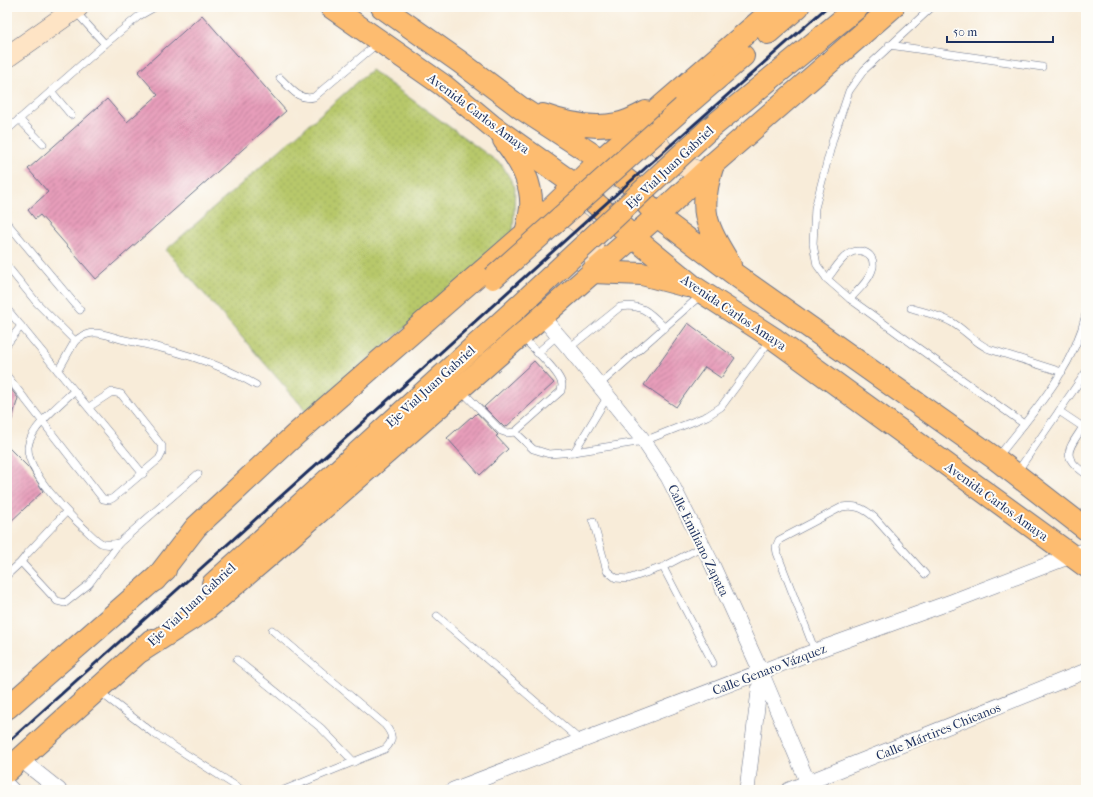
<svg xmlns="http://www.w3.org/2000/svg" width="1093" height="797" font-family="'IM FELL French Canon',serif">
	<style>
		.grass { fill: url(#grass-dots); stroke: #697c64 }
		.building { fill: url(#building-hatch) }
		.lines { fill: none; stroke-linecap: round; stroke-linejoin: round }
		.lane-casing { stroke: #687189; stroke-width: 8 }
		.street-casing { stroke: #687189; stroke-width: 16 }
		.secondary-casing { stroke: #687189; stroke-width: 22 }
		.primary-casing { stroke: #687189; stroke-width: 24 }
		.lane { stroke: #fff; stroke-width: 7 }
		.street { stroke: #fff; stroke-width: 15 }
		.secondary { stroke: #fee4c5; stroke-width: 21 }
		.primary { stroke: #fdbc6f; stroke-width: 22 }
		.rail { stroke: #1b2f5e; stroke-width: 3 }
		.primary-bridge-casing { stroke: #687189; stroke-width: 24; stroke-linecap: butt }
		.primary-bridge { stroke: #fdbc6f; stroke-width: 22 }
		.labels { text-anchor: middle; stroke-width: 4; stroke-linejoin: round; paint-order: stroke }
		.street-label { font-size: 13px; fill: #1b2f5e; stroke: #fdfcf7 }
	</style>
	<defs>
		<pattern id="grass-dots" width="8" height="8" patternUnits="userSpaceOnUse"><rect width="8" height="8" fill="#b7c86b"/><path d="M2 2h.1M6 6h.1" fill="none" stroke="#9dac5f" stroke-width="1.8" stroke-linecap="round"/></pattern>
		<pattern id="building-hatch" width="6" height="6" patternUnits="userSpaceOnUse"><rect width="6" height="6" fill="#e79dba"/><path d="M-1 1l2-2M0 6l6-6M5 7l2-2" fill="none" stroke="#ba809a"/></pattern>
	</defs>
	<rect width="100%" height="100%" fill="#fdfcf7"/>
	<filter id="ink" filterUnits="userSpaceOnUse"><feTurbulence type="fractalNoise" baseFrequency=".025" numOctaves="2"/><feDisplacementMap in="SourceGraphic" scale="8" xChannelSelector="R" yChannelSelector="G"/><feConvolveMatrix kernelMatrix="1 2 1 2 8 2 1 2 1" color-interpolation-filters="sRGB"/></filter>
	<filter id="wash" filterUnits="userSpaceOnUse"><feTurbulence type="fractalNoise" baseFrequency=".012" numOctaves="4" result="noise"/><feDisplacementMap in="SourceGraphic" scale="16" xChannelSelector="R" yChannelSelector="G"/><feGaussianBlur stdDeviation="0.9" result="paint"/><feColorMatrix in="noise" values="0 0 0 0 0 0 0 0 0 0 0 0 0 0 0 0 0 1.4 0 .05"/><feComposite in="paint" operator="in"/></filter>
	<g filter="url(#wash)">
		<rect width="100%" height="100%" fill="#f8ecd9"/>
		<polygon class="grass" points="371,70 502,165 515,187 513,235 307,412 166,250"/>
		<g id="blocks">
			<g class="building">
				<polygon points="202,15 286,111 96,279 40,215 35,219 28,210 48,192 28,169 107,99 127,122 158,95 138,72"/>
				<polygon points="688,323 735,358 721,378 705,367 676,407 644,385"/>
				<polygon points="534,361 554,383 506,427 504,427 484,407"/>
				<polygon points="7,384 18,398 10,426 7,425"/>
				<polygon points="477,413 498,435 496,436 508,449 480,475 447,438 471,417 472,418"/>
				<polygon points="7,446 29,468 43,491 7,525"/>
			</g>
		</g>
	</g>
	<g filter="url(#ink)">
		<use href="#blocks" fill-opacity="0" stroke="#687189" stroke-width="1"/>
		<g class="lines">
			<defs>
				<g id="lane">
					<polyline points="932,7 864,70 849,91 833,139 815,208 813,244 817,265 827,279 850,299 1024,424"/>
					<polyline points="75,11 105,44"/>
					<polyline points="889,45 1042,67"/>
					<path d="M 280,78 C 291,88 298,101 314,97 L 379,42"/>
					<polyline points="51,91 71,115"/>
					<polyline points="19,119 43,144"/>
					<polyline points="7,130 105,44 139,16 155,7"/>
					<polyline points="7,223 80,310"/>
					<path d="M 7,266 L 37,303 L 75,341 C 81,336 87,333 95,333 C 104,333 115,338 125,340 C 170,349 216,361 256,385"/>
					<path d="M 827,279 C 833,272 839,261 847,255 C 857,247 875,251 873,267 C 870,280 858,290 850,299"/>
					<path d="M 911,308 C 924,312 940,315 953,323 C 966,331 974,342 989,349 L 1062,372"/>
					<polyline points="7,309 143,474"/>
					<polyline points="7,344 21,326"/>
					<path d="M 569,348 L 620,307 C 642,303 650,313 665,328"/>
					<polyline points="537,353 558,335"/>
					<polyline points="58,371 75,341"/>
					<polyline points="7,376 103,499 109,500 113,498 159,459 162,453 162,446 121,394 112,392 89,407"/>
					<polyline points="599,385 701,295"/>
					<path d="M 461,390 L 501,431 L 507,433 L 515,432 L 561,391 C 561,389 562,387 562,385 C 561,373 532,347 523,338"/>
					<path d="M 74,391 C 60,404 30,428 28,447 C 27,473 69,515 87,531 C 91,535 96,540 101,543 C 107,546 113,544 119,543 L 198,474"/>
					<polyline points="608,396 574,452 644,441 707,416 721,407 771,339"/>
					<polyline points="1059,411 1086,429"/>
					<path d="M 1083,427 C 1068,450 1060,456 1086,474"/>
					<polyline points="515,432 533,449 549,454 574,452"/>
					<path d="M 998,457 C 1032,413 1073,370 1086,314"/>
					<polyline points="1017,472 1086,372"/>
					<polyline points="593,521 607,571 616,578 628,579 663,567"/>
					<polyline points="703,546 663,567 713,663"/>
					<polyline points="21,562 57,601 65,603 89,584 119,543"/>
					<polyline points="7,575 21,562 27,554 66,512"/>
					<polyline points="437,616 581,741"/>
					<path d="M 272,630 L 385,725 C 393,735 394,740 385,749 L 284,790"/>
					<path d="M 815,651 L 777,553 L 776,547 L 779,540 L 842,507 C 856,504 865,509 875,518 L 925,574"/>
					<polyline points="237,660 321,728 354,762"/>
					<polyline points="100,692 153,733 242,790"/>
				</g>
				<g id="street">
					<polyline points="542,317 569,348 644,441 668,477 711,562 761,672 811,790"/>
					<polyline points="20,759 59,790"/>
					<polyline points="7,785 12,790"/>
					<polyline points="453,790 815,651 951,602 1086,550"/>
					<polyline points="747,790 761,674"/>
					<polyline points="789,790 1086,671"/>
				</g>
				<g id="secondary">
					<polyline points="7,57 78,7"/>
					<path d="M 657,118 C 656,123 654,130 656,136 C 659,158 685,165 702,174"/>
					<path d="M 552,207 C 569,216 588,223 593,244 C 595,252 595,261 596,269"/>
				</g>
				<g id="primary">
					<polyline points="331,7 444,86 492,126 575,185 633,237 694,287 773,338 1086,566"/>
					<polyline points="382,7 460,62 521,108 601,160 629,182 657,216 737,276 996,459 1086,529"/>
					<polyline points="768,33 798,7"/>
					<polyline points="683,108 743,56"/>
					<path d="M 543,115 C 565,123 593,129 617,124 C 627,122 637,117 646,112"/>
					<polyline points="708,130 858,7"/>
					<path d="M 504,140 C 519,159 533,183 531,208 C 530,217 528,225 526,233"/>
					<path d="M 713,164 C 698,211 705,224 730,265"/>
					<polyline points="592,272 642,274 687,286"/>
					<polyline points="155,580 196,527 236,490 296,434 526,233 601,160 664,104 776,7"/>
					<polyline points="213,584 518,307"/>
					<polyline points="141,651 205,610 273,552 657,216 713,164 893,7"/>
					<polyline points="7,708 165,570"/>
					<polyline points="7,771 152,640"/>
				</g>
			</defs>
			<use href="#lane" class="lane-casing"/>
			<use href="#street" class="street-casing"/>
			<use href="#secondary" class="secondary-casing"/>
			<use href="#primary" class="primary-casing"/>
			<use href="#lane" class="lane"/>
			<use href="#street" class="street"/>
			<use href="#secondary" class="secondary"/>
			<use href="#primary" class="primary"/>
			<polyline class="rail" points="7,743 672,144 827,7"/>
			<defs>
				<g id="primary-bridge">
					<polyline points="493,278 683,108"/>
					<polyline points="518,307 708,130"/>
				</g>
			</defs>
			<use href="#primary-bridge" class="primary-bridge-casing"/>
			<use href="#primary-bridge" class="primary-bridge"/>
		</g>
	</g>
	<g class="labels">
		<g class="street-label">
			<text transform="translate(479 113) rotate(37)" y="5">Avenida Carlos Amaya</text>
			<text transform="translate(669 167) rotate(-43)" y="5">Eje Vial Juan Gabriel</text>
			<text transform="translate(734 312) rotate(34)" y="5">Avenida Carlos Amaya</text>
			<text transform="translate(430 386) rotate(-42)" y="5">Eje Vial Juan Gabriel</text>
			<text transform="translate(997 501) rotate(36)" y="5">Avenida Carlos Amaya</text>
			<text transform="translate(699 540) rotate(64)" y="5">Calle Emiliano Zapata</text>
			<text transform="translate(191 604) rotate(-43)" y="5">Eje Vial Juan Gabriel</text>
			<text transform="translate(769 669) rotate(-21)" y="5">Calle Genaro Vázquez</text>
			<text transform="translate(938 731) rotate(-22)" y="5">Calle Mártires Chicanos</text>
		</g>
	</g>
	<rect width="1093" height="797" fill="none" stroke="#fdfcf7" stroke-width="24"/>
	<path d="M947 36v6h106v-6" fill="none" stroke="#1b2f5e" stroke-width="2"/>
	<text x="953" y="36" font-size="12" fill="#1b2f5e" stroke="#fdfcf7" stroke-width="3" paint-order="stroke">50 m</text>
</svg>
